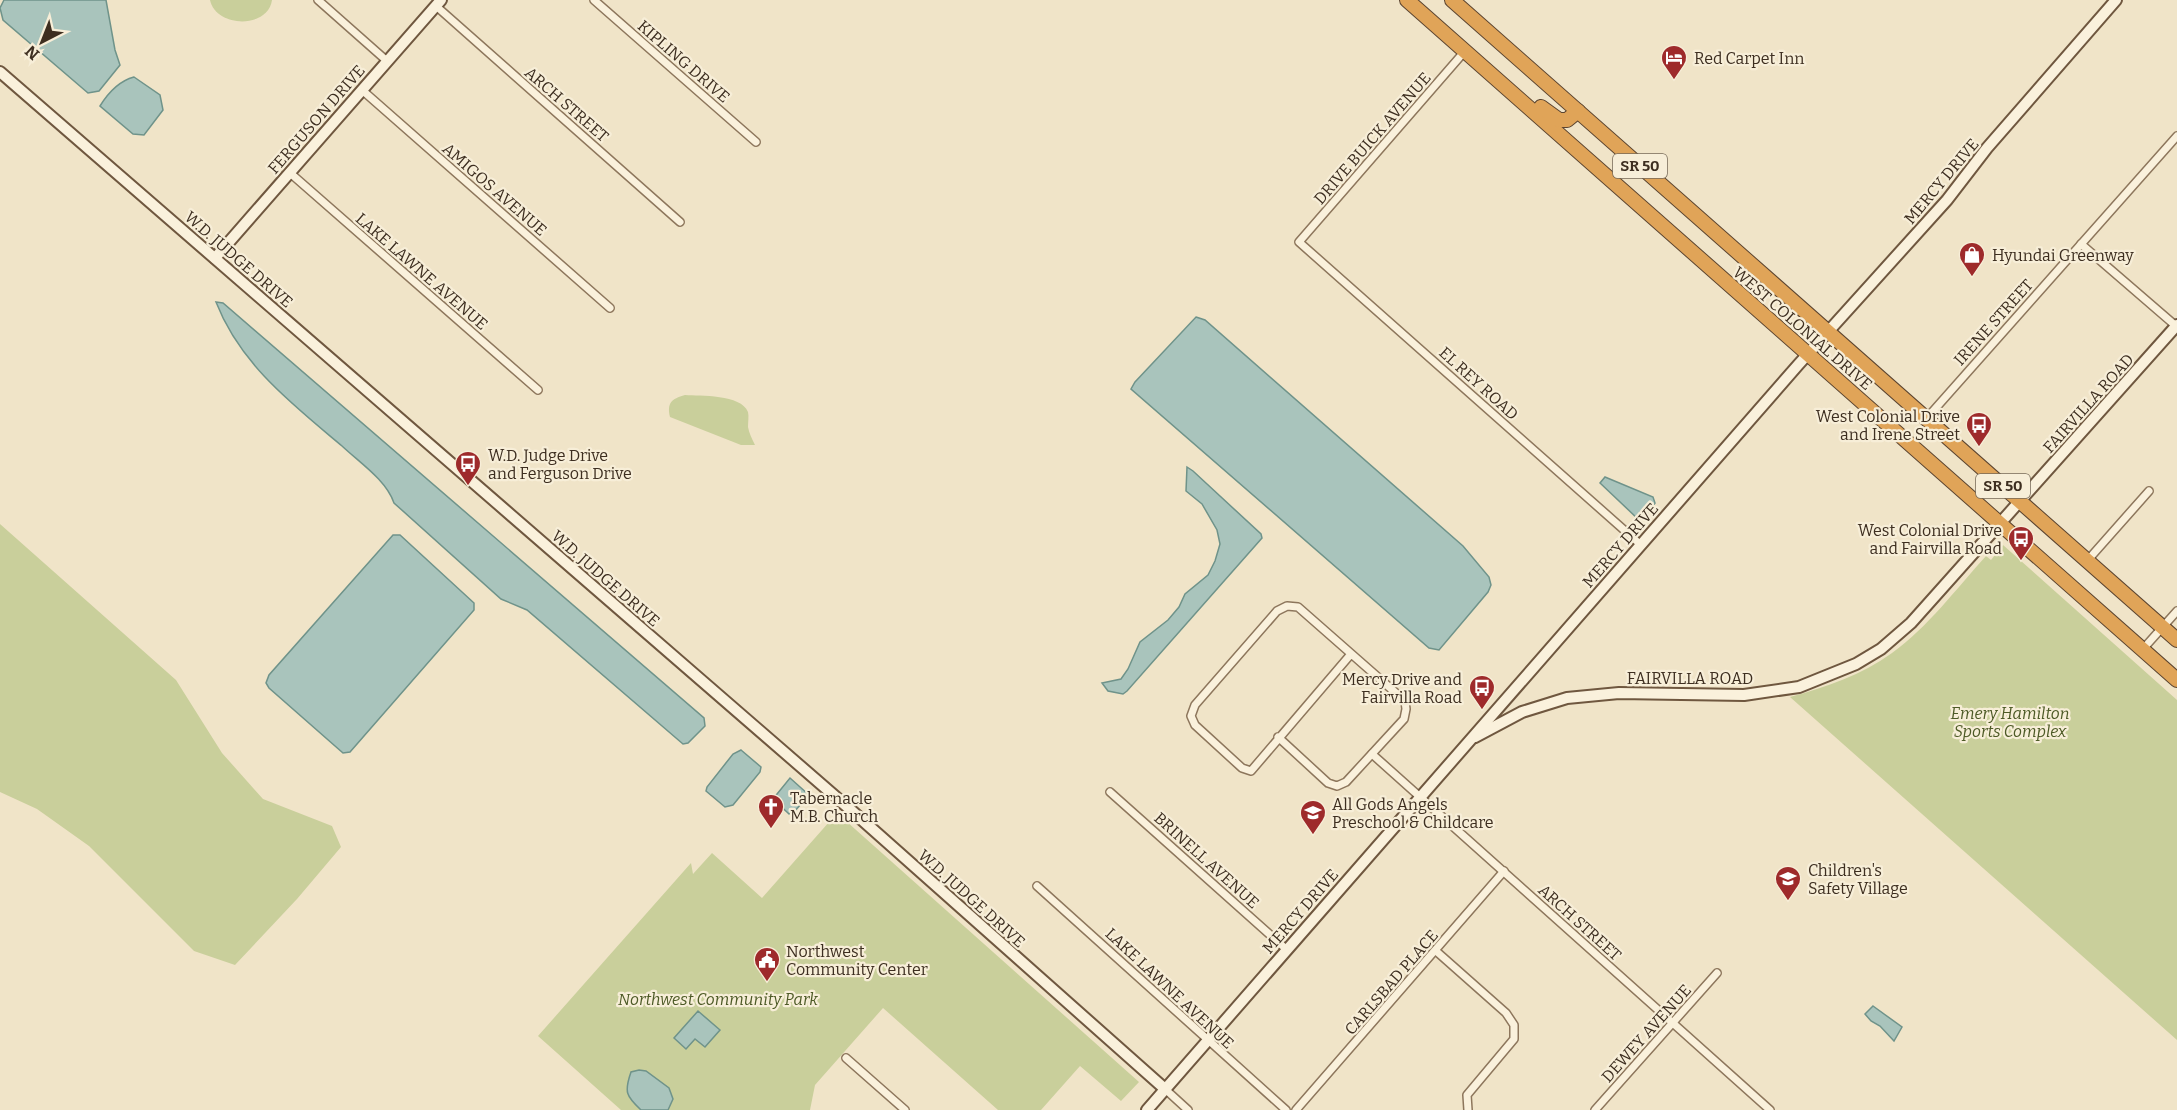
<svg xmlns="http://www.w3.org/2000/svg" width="2177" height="1110" font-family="Bitter,serif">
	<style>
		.green { fill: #c9cf9b }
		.water { fill: #a9c4bc; stroke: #6f938a; stroke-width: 1.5 }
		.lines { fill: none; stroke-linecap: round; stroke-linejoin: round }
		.street-casing { stroke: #8d765c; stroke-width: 10 }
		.secondary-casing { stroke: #6f573f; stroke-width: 14 }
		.highway-casing { stroke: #5b4430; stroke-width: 16 }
		.street { stroke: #faf1dc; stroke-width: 7 }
		.secondary { stroke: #faf1dc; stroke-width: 10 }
		.highway { stroke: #e0a458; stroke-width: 14 }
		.labels { text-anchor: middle; stroke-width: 4.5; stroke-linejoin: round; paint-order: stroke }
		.shield { fill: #f7eed8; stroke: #756857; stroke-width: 1.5 }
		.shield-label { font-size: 15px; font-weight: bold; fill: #3d2e20 }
		.poi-label { font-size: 16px; fill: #3d2e20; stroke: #f7eed8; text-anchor: start }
		.street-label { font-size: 16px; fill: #3d2e20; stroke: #f7eed8 }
		.park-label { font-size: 16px; font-style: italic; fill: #4d5a26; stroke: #f7eed8 }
	</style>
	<rect width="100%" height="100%" fill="#f0e4c8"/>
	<g class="green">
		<path d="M 210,0 L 272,0 C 268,29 216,28 210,0 Z"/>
		<path d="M 685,395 C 700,396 741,394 748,412 C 749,416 748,422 748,427 C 749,433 752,439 755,445 L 741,445 L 670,417 C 667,403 671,399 685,395 Z"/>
		<polygon points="0,524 176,680 222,753 263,799 332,826 341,847 297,899 235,965 194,951 89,846 37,809 0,792"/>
		<path d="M 2003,545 L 2177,700 L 2177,1040 L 1790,697 C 1826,687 1862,675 1892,653 C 1928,627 1956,589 1986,556 L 1991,560 Z"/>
		<polygon points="837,813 1139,1082 1121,1101 1080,1066 1041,1110 998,1110 883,1008 815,1085 810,1110 621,1110 538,1036 691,863 693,874 712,853 762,898"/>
	</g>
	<g class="water">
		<polygon points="4,0 106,0 115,50 120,65 99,91 88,93 3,20 0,8"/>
		<path d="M 134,77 L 160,95 L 163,110 L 144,135 L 133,134 L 100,106 C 108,93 119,81 134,77 Z"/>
		<path d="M 216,302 L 223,303 L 704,718 L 705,726 L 688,743 L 683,744 L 527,610 L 501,599 L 394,503 C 386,480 360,463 342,446 C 292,404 240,364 216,302 Z"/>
		<polygon points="1196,317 1205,320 1463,546 1489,577 1491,585 1488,592 1439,650 1429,648 1131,389 1135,382"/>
		<polygon points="1187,467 1193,471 1261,534 1262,538 1127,691 1123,694 1108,691 1102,683 1121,679 1128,669 1140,642 1168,620 1179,607 1185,594 1208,575 1215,561 1220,544 1217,530 1202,504 1186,491"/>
		<polygon points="1605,477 1653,497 1655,503 1647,514 1638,519 1600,483"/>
		<polygon points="393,535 400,535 474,603 474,610 350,752 343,753 269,688 266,683 269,675"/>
		<polygon points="741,750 761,767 760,772 733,805 725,807 706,791 707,787 733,754"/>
		<polygon points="790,778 809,795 793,813 789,814 773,799"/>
		<polygon points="1873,1006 1902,1027 1894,1041 1880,1026 1871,1021 1865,1014"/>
		<polygon points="698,1011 720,1030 705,1047 695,1039 686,1049 674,1038"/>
		<path d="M 639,1070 L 646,1071 L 669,1088 L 673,1099 L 668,1110 L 641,1110 C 626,1096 624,1092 631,1072 Z"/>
	</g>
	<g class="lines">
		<defs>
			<g id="street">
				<polyline points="318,0 387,61"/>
				<polyline points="594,0 756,142"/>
				<polyline points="436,6 680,222"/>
				<polyline points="1465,51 1299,242 1641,545"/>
				<polyline points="362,90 610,308"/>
				<polyline points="289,172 538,390"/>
				<polyline points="2081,244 2176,326"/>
				<polyline points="1926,419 2177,136"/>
				<polyline points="2087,561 2149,491"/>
				<polyline points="2143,649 2177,611"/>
				<polyline points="1278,737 1328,783 1337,786 1346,782 1404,719 1406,709 1405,701 1298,607 1287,606 1277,611 1195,705 1191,716 1195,725 1242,768 1251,771 1351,654"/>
				<polyline points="1372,754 1770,1110"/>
				<polyline points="1110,792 1286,949"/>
				<polyline points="1037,886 1286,1110"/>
				<polyline points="1436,951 1506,1013 1514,1025 1514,1039 1467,1095 1468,1110"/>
				<polyline points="846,1058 905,1110"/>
				<polyline points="1165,1089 1188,1110"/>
				<polyline points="1296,1110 1504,871"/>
				<polyline points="1595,1110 1717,973"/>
			</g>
			<g id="secondary">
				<polyline points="0,72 852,811 1165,1089"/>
				<polyline points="215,258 441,0"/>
				<polyline points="1475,737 1522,712 1567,698 1619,693 1744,695 1799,687 1856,664 1881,649 1911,623 2177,325"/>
				<polyline points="1147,1110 1798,365 1947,200 1987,148 2116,0"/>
			</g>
			<g id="highway">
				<polyline points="1407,0 2177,680"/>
				<polyline points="1452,0 2177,640"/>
				<polyline points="1541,107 1559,120 1567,120 1578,111"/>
			</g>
		</defs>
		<use href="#street" class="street-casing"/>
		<use href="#secondary" class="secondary-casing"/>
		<use href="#highway" class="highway-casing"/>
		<use href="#street" class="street"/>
		<use href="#secondary" class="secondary"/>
		<use href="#highway" class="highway"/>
	</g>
	<defs>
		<symbol id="hotel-pin" viewBox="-11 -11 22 30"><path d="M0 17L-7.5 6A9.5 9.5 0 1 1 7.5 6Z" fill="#9e2a2b" stroke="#f7eed8"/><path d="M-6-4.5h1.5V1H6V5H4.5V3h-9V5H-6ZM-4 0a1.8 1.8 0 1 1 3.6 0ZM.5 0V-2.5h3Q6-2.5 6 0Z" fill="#fff"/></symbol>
		<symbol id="shop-pin" viewBox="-11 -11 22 30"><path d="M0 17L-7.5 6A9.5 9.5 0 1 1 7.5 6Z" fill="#9e2a2b" stroke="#f7eed8"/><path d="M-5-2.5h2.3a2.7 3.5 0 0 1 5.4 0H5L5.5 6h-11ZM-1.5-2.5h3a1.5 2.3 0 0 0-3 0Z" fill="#fff"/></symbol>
		<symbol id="bus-pin" viewBox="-11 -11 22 30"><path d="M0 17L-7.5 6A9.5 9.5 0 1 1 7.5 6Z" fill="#9e2a2b" stroke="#f7eed8"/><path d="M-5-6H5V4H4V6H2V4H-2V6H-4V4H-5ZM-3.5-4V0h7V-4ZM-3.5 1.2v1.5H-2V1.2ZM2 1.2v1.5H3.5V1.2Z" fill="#fff"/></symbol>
		<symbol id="church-pin" viewBox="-11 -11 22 30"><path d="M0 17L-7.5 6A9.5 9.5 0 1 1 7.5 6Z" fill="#9e2a2b" stroke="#f7eed8"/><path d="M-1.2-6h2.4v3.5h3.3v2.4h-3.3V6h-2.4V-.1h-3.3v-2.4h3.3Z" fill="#fff"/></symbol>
		<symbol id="school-pin" viewBox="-11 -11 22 30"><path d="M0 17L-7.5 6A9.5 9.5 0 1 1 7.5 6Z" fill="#9e2a2b" stroke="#f7eed8"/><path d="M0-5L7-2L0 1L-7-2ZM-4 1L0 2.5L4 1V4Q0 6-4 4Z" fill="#fff"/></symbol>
		<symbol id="civic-pin" viewBox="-11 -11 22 30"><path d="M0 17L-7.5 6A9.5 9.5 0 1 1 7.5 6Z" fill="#9e2a2b" stroke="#f7eed8"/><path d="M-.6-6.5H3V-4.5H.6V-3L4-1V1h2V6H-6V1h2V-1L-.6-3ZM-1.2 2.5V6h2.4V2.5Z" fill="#fff"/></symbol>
	</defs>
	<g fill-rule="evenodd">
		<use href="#hotel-pin" x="1659" y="43" width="30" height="40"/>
		<use href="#shop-pin" x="1957" y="240" width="30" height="40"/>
		<use href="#bus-pin" x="1964" y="410" width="30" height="40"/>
		<use href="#bus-pin" x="453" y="449" width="30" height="40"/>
		<use href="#bus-pin" x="2006" y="524" width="30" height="40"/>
		<use href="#bus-pin" x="1467" y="673" width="30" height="40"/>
		<use href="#church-pin" x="756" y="792" width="30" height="40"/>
		<use href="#school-pin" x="1298" y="798" width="30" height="40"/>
		<use href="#school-pin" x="1773" y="864" width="30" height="40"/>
		<use href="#civic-pin" x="752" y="945" width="30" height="40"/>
	</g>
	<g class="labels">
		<g class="shield">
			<rect x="1613" y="154" width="54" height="24" rx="4.5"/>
			<rect x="1976" y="474" width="54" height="24" rx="4.5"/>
		</g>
		<g class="shield-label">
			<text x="1640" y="171">SR 50</text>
			<text x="2003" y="491">SR 50</text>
		</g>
		<g class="poi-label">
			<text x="1694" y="64">Red Carpet Inn</text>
			<text x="1992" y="261">Hyundai Greenway</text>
			<text x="1960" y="422" text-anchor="end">West Colonial Drive<tspan x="1960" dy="18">and Irene Street</tspan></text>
			<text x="488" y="461">W.D. Judge Drive<tspan x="488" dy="18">and Ferguson Drive</tspan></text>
			<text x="2002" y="536" text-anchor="end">West Colonial Drive<tspan x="2002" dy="18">and Fairvilla Road</tspan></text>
			<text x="1462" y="685" text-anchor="end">Mercy Drive and<tspan x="1462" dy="18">Fairvilla Road</tspan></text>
			<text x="790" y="804">Tabernacle<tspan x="790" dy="18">M.B. Church</tspan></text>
			<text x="1332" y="810">All Gods Angels<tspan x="1332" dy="18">Preschool &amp; Childcare</tspan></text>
			<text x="1808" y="876">Children's<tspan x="1808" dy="18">Safety Village</tspan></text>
			<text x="786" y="957">Northwest<tspan x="786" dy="18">Community Center</tspan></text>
		</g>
		<g class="street-label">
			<text transform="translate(684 61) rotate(41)" y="6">KIPLING DRIVE</text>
			<text transform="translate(567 104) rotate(41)" y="6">ARCH STREET</text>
			<text transform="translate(316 119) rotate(-49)" y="6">FERGUSON DRIVE</text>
			<text transform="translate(1372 138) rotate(-49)" y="6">DRIVE BUICK AVENUE</text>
			<text transform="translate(1941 181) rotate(-50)" y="6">MERCY DRIVE</text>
			<text transform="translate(495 189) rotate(41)" y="6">AMIGOS AVENUE</text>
			<text transform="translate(239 259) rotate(41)" y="6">W.D. JUDGE DRIVE</text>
			<text transform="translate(422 271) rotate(41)" y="6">LAKE LAWNE AVENUE</text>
			<text transform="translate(1993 322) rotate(-48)" y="6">IRENE STREET</text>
			<text transform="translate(1803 328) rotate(41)" y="6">WEST COLONIAL DRIVE</text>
			<text transform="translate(1479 383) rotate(42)" y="6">EL REY ROAD</text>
			<text transform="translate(2088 403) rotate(-48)" y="6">FAIRVILLA ROAD</text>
			<text transform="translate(1620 545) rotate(-49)" y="6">MERCY DRIVE</text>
			<text transform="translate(606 578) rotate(41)" y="6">W.D. JUDGE DRIVE</text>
			<text x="1690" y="684">FAIRVILLA ROAD</text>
			<text transform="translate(1207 860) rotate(42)" y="6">BRINELL AVENUE</text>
			<text transform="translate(972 898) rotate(42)" y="6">W.D. JUDGE DRIVE</text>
			<text transform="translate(1300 911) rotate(-49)" y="6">MERCY DRIVE</text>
			<text transform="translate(1580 922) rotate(42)" y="6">ARCH STREET</text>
			<text transform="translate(1391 982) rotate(-49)" y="6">CARLSBAD PLACE</text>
			<text transform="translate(1170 988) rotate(43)" y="6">LAKE LAWNE AVENUE</text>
			<text transform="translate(1646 1033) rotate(-48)" y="6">DEWEY AVENUE</text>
		</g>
		<g class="park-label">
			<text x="2010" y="719">Emery Hamilton<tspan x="2010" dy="18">Sports Complex</tspan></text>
			<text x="718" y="1005">Northwest Community Park</text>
		</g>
	</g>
	<g transform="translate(42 42) rotate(222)" stroke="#f7eed8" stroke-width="4.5" paint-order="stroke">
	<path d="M0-4.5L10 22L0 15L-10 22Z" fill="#3d2e20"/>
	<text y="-9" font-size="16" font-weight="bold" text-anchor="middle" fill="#3d2e20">N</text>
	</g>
</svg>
